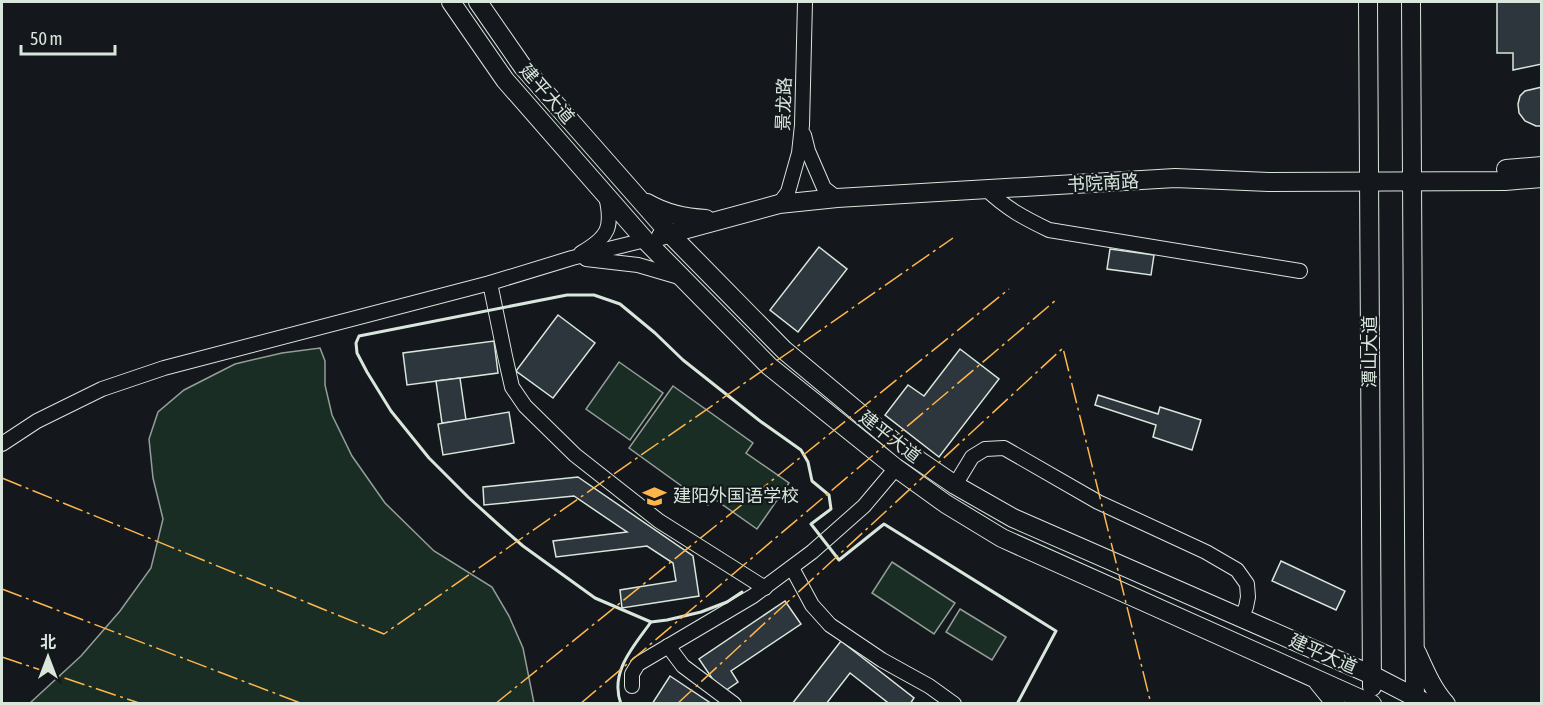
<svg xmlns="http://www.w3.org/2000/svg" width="1543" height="705" font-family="'Asap Condensed','Noto Sans SC',sans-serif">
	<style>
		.green { fill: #1a2d24; stroke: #939e99; stroke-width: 1.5 }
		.building { fill: #2c363c; stroke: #d8e6dc; stroke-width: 1.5 }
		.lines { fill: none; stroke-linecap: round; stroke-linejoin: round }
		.minor-casing { stroke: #d8e6dc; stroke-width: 16 }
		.major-casing { stroke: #d8e6dc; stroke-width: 20 }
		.minor { stroke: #14181c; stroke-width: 14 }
		.major { stroke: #14181c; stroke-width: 18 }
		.wall { stroke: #d8e6dc; stroke-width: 3 }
		.power { stroke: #ffb74d; stroke-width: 1.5; stroke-dasharray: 21 4.5 3 4.5; stroke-linecap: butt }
		.labels { text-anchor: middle; stroke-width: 4.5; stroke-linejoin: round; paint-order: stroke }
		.street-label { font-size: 18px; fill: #d8e6dc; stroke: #14181c }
		.poi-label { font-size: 18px; fill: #d8e6dc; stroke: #14181c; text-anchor: start }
	</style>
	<rect width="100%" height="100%" fill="#14181c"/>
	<g class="green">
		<polygon points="320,348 325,361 325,385 332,415 352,456 385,503 434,551 492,587 509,616 523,648 534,703 30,703 81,656 120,611 151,568 163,519 153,478 149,439 158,412 184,390 235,364 282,353"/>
		<polygon points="619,362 663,393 630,440 586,409"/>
		<polygon points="673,386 753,443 746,453 789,483 757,529 713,498 708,505 629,448"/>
		<polygon points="892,562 955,603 934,634 872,593"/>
		<polygon points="960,609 1006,637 992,660 946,632"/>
	</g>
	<g class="building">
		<polygon points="1497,2 1542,2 1542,64 1513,70 1513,53 1497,53"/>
		<polygon points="1542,87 1542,126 1536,126 1525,121 1519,113 1518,104 1520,96 1525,91"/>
		<polygon points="819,247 847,269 798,332 770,310"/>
		<polygon points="1110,249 1154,255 1151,275 1107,269"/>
		<polygon points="558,315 595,343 553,398 516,371"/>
		<polygon points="494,341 498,373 407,385 403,353"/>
		<polygon points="960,349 999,379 939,457 885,415 908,385 924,396"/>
		<polygon points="460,378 466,420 442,423 436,381"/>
		<polygon points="1098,395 1158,414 1160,407 1201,420 1192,450 1153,437 1156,425 1095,405"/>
		<polygon points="509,412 514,443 443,455 438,424"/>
		<polygon points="578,477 693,556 699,596 622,608 620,590 676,581 673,563 647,546 556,557 553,541 627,532 574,496 484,505 483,487"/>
		<polygon points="1281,561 1345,591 1336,610 1272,581"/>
		<polygon points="785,601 801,624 731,671 738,682 722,693 699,659"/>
		<polygon points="841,641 914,698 910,704 886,704 887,702 850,673 826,704 792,704"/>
		<polygon points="670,676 712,704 652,704"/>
	</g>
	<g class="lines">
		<defs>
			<g id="minor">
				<polyline points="804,135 808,151 824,188 837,198"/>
				<path d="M 986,189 C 1007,209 1024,218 1049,230 L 1300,271"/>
				<polyline points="779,204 788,192 799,153 802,125 805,2"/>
				<path d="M 581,253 C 609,237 613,227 606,196"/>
				<polyline points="586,259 638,265 679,277"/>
				<polyline points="490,283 505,356 512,387 525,406 575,455 659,521 765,588"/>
				<polyline points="2,444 37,421 102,389 164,368 490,283 572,258 645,240"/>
				<polyline points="955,485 972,457 985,449 1004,448 1098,502 1206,552 1237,570 1247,584 1248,597 1246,607 1241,618"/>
				<polyline points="792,568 812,605 830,625 882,660 929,686 954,704"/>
				<polyline points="668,646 683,666 734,704"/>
				<polyline points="632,686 632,674 638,664 753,596 812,552 864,506 896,468"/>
			</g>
			<g id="major">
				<polyline points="451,2 505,80 645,240 769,366 896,468 946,504 1002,538 1372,704"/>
				<polyline points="478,2 523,67 670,234 784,350 905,451 955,485 1013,518 1372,675 1428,704"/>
				<polyline points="1368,2 1372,687"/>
				<polyline points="1411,2 1415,704"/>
				<polyline points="1506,169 1542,166"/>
				<path d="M 647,203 C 666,214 684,218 706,219"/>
				<polyline points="661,236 779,204 837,198 1175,178 1269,182 1505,181 1542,178"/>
				<path d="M 1417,653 C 1425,671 1433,690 1446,704"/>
				<polyline points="1318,682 1336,704"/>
			</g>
		</defs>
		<use href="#minor" class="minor-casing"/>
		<use href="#major" class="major-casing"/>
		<use href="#minor" class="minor"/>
		<use href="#major" class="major"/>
		<g class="wall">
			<polyline points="742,592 727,602 701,612 667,620 651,622 595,598 523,546 500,526 468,497 429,458 391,411 367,372 357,353 356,343 359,336 567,295 594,295 620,304 655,333 683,360 760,421 801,450 808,462 812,481 829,495 831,509 811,524 839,560 884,524 1056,631 1017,704"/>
			<path d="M 621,704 C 609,672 634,646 651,622"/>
		</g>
		<g class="power">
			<polyline points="2,478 384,634 953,238"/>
			<polyline points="2,589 303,704"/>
			<polyline points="2,657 142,704"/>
			<polyline points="495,704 1009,289"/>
			<polyline points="580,704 1056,300"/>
			<polyline points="677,704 1063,348 1151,704"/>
		</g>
	</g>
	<defs>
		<symbol id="school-bare" viewBox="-9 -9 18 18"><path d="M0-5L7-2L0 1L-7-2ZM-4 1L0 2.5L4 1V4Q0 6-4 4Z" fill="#ffb74d" stroke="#14181c" stroke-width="2.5" paint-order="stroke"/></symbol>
	</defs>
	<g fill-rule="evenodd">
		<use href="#school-bare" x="638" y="480" width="33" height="33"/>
	</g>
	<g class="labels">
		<g class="street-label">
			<text transform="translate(547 94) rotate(49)" y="6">建平大道</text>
			<text transform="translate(784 104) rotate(-88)" y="6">景龙路</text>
			<text transform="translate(1103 183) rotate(-3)" y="6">书院南路</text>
			<text transform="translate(1370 352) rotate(-90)" y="6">潭山大道</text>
			<text transform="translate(890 437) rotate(38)" y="6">建平大道</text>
			<text transform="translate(1323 654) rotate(24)" y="6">建平大道</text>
		</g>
		<g class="poi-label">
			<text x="673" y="502">建阳外国语学校</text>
		</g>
	</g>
	<rect width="1543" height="705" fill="none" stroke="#d8e6dc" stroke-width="6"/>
	<g transform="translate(48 657)" stroke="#14181c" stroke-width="4.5" paint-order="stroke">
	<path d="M0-4.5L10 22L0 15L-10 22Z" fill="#d8e6dc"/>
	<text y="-9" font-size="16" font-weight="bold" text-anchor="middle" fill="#d8e6dc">北</text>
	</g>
	<path d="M21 45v9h94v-9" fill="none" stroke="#d8e6dc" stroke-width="3"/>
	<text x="30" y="45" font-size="18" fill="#d8e6dc" stroke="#14181c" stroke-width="4.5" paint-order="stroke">50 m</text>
</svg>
